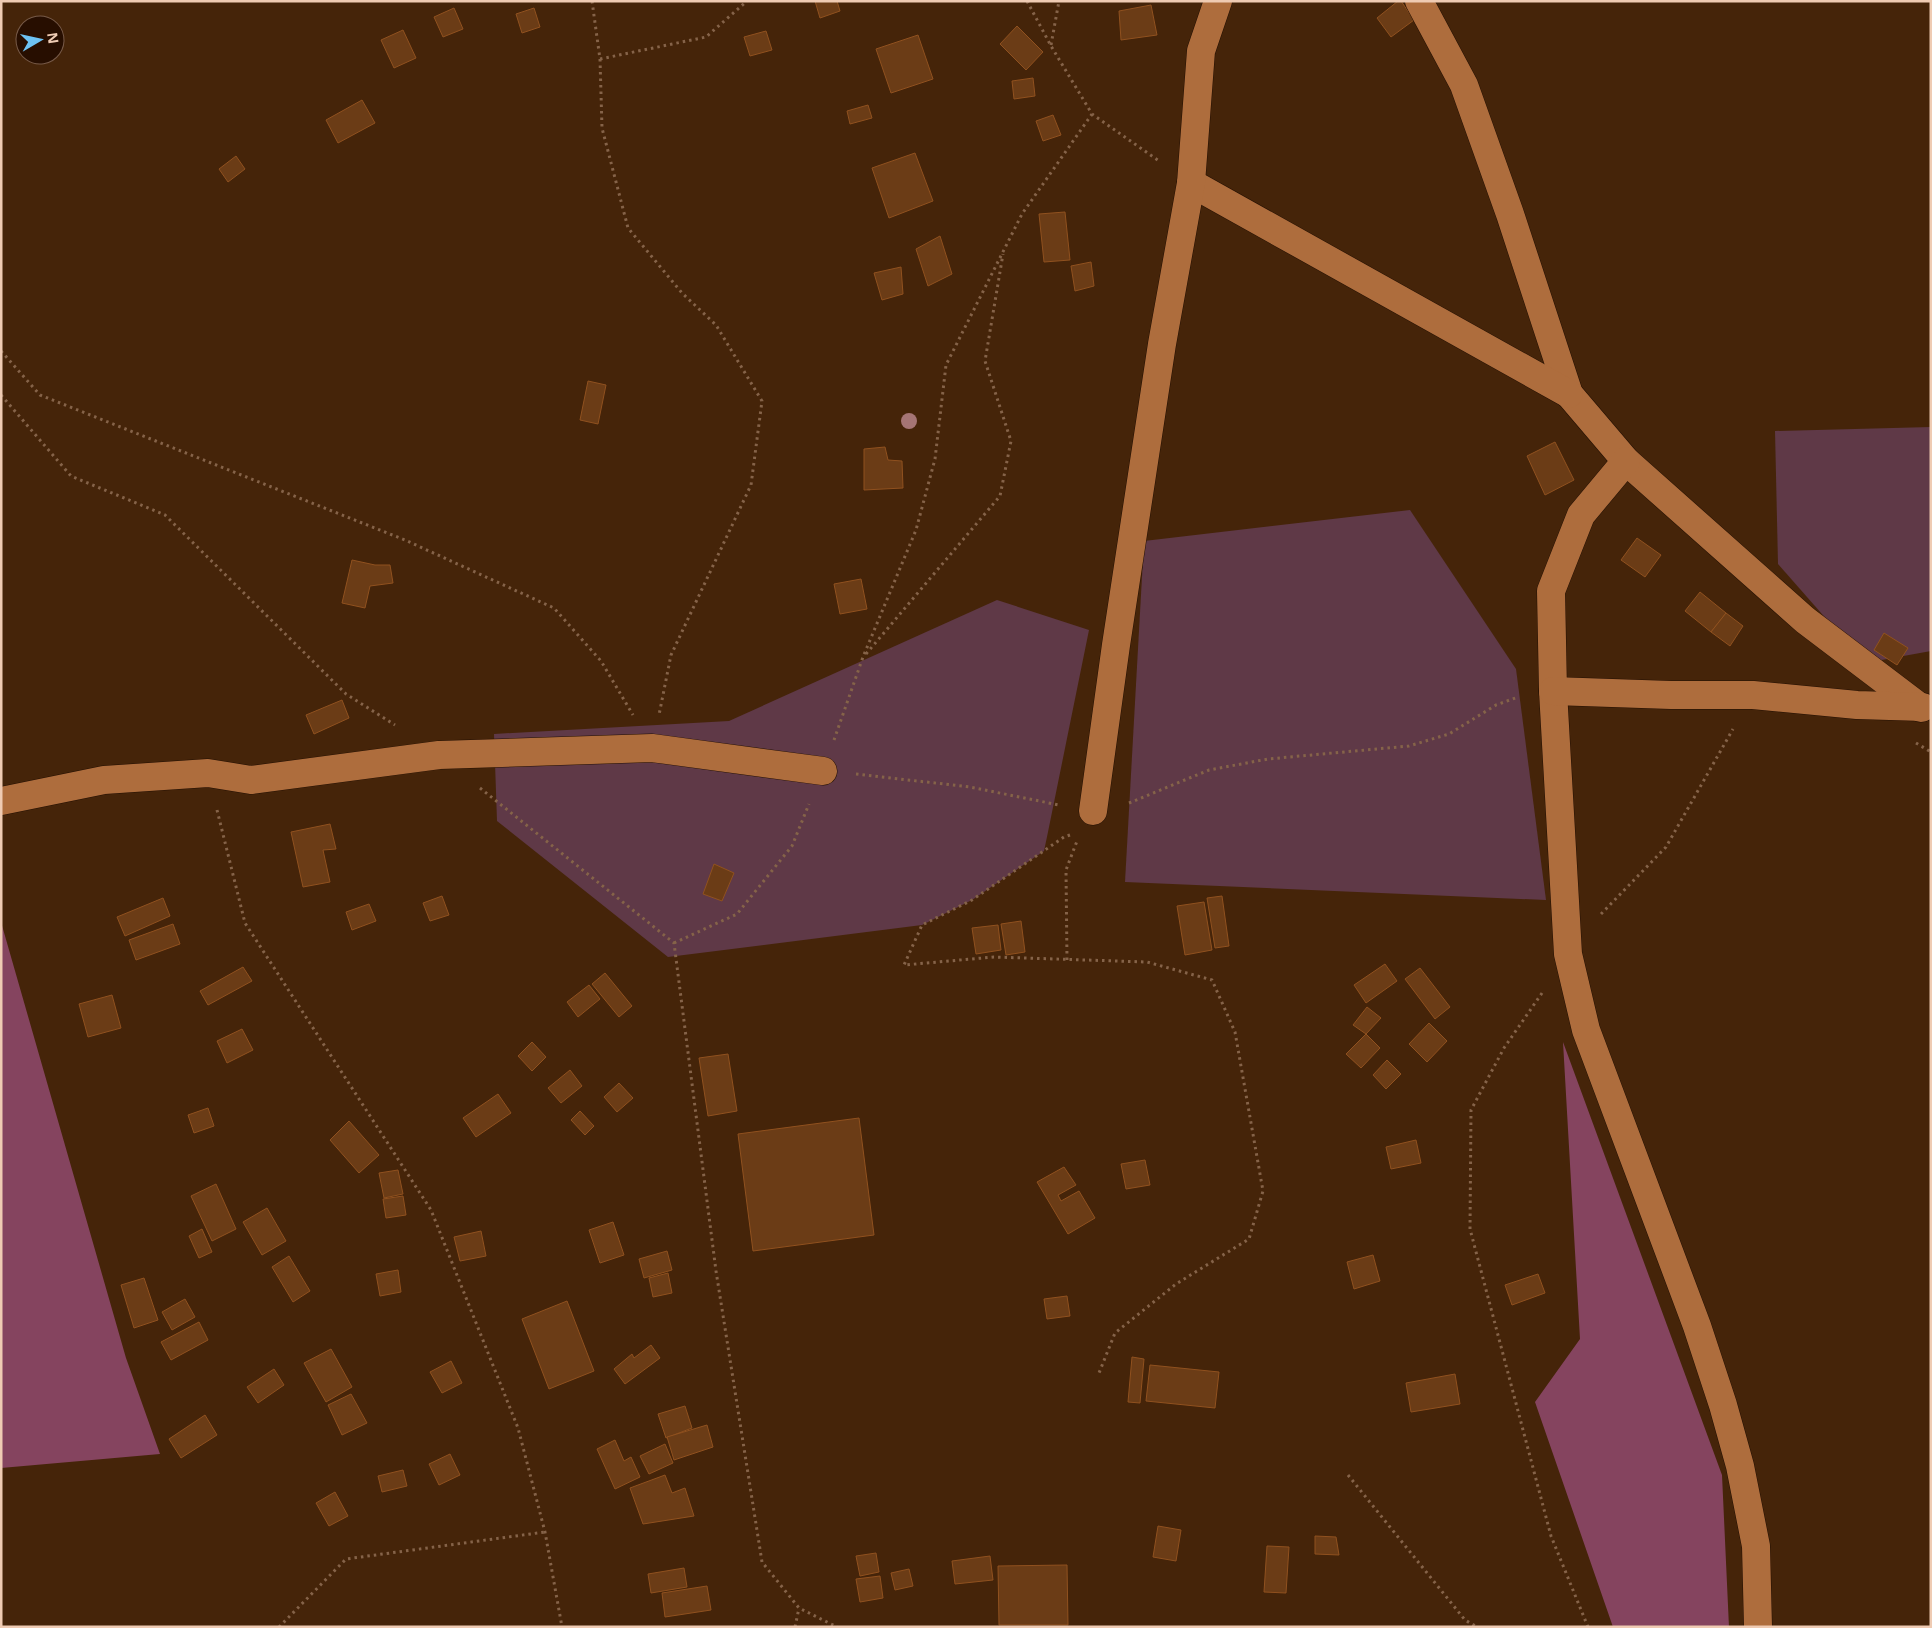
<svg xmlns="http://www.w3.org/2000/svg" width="1932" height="1628" font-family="'Open Sans',sans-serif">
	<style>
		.green { fill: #5f3947 }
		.forest { fill: #85445f }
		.building { fill: #6b3c16; stroke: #90511f }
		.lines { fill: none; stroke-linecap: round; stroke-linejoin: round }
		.minor-casing { stroke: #241003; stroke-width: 29 }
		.path { stroke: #856349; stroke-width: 3; stroke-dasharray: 2.5 4; stroke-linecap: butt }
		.minor { stroke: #ae6d3d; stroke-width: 28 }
		.tree { fill: #a57575 }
	</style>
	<rect width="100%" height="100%" fill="#452409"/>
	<g class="green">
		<polygon points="1931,427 1931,651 1865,663 1778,564 1775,431"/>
		<polygon points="1410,510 1516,669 1546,900 1125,882 1144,541"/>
		<polygon points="997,600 1089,630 1048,832 1044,851 972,900 922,925 668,957 497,821 494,734 729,721"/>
	</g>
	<g class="forest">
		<polygon points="1,922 126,1358 160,1454 1,1468"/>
		<polygon points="1563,1042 1722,1475 1729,1627 1613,1627 1535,1402 1580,1339"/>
	</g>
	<g class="building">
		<polygon points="815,1 837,1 840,11 820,18"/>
		<polygon points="1398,1 1401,1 1414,20 1391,37 1377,18"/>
		<polygon points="1151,5 1157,35 1121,40 1119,11"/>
		<polygon points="454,8 463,29 443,37 434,17"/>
		<polygon points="534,8 540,27 522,33 516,14"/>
		<polygon points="1017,26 1043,52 1026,70 1000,44"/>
		<polygon points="403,30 416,58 394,68 381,40"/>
		<polygon points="766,31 772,50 750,56 744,37"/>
		<polygon points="918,35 933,79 891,93 876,49"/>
		<polygon points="1033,78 1035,96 1014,99 1012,81"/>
		<polygon points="362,100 375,123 338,143 326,120"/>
		<polygon points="868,105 872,118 850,124 847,111"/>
		<polygon points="1053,115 1061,135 1043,141 1036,121"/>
		<polygon points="915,153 933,201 889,218 872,168"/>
		<polygon points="236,156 245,169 228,182 219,169"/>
		<polygon points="1065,212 1070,260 1044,262 1039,214"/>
		<polygon points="940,236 952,274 928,286 916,249"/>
		<polygon points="1091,262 1094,286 1075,291 1071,266"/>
		<polygon points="901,267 903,294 882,300 874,273"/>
		<polygon points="588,381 606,385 598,424 580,420"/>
		<polygon points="1555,442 1574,480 1545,495 1527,456"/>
		<polygon points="885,447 888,460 902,461 903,488 864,490 864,449"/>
		<polygon points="1637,538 1661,555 1645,577 1621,560"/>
		<polygon points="352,560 375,565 390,565 393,583 370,586 365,608 342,603"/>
		<polygon points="861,579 867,609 840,614 834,584"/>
		<polygon points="1700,592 1726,613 1711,632 1685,611"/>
		<polygon points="1726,613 1743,626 1730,646 1711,632"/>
		<polygon points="1884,633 1908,648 1897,665 1874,650"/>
		<polygon points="342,700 349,718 314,734 306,715"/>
		<polygon points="330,824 336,849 323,850 330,882 303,887 291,832"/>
		<polygon points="714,864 734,873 722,901 703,894"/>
		<polygon points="442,896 449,915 430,921 423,903"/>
		<polygon points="1222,896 1229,946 1215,948 1207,898"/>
		<polygon points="163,898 170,916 125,936 117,917"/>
		<polygon points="1204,902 1212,950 1185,955 1177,906"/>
		<polygon points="369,904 376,921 352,930 346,912"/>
		<polygon points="1021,921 1025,952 1006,955 1001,924"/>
		<polygon points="173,924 180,944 136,960 129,940"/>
		<polygon points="998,925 1001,950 976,954 972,928"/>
		<polygon points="1385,964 1397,981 1366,1003 1354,985"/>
		<polygon points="243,967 252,981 208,1005 200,991"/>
		<polygon points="1420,968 1450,1007 1435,1019 1405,979"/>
		<polygon points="605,973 632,1006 619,1017 592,984"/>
		<polygon points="589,985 600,999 578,1017 567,1002"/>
		<polygon points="112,995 121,1028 88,1037 79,1004"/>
		<polygon points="1367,1007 1381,1018 1366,1034 1353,1025"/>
		<polygon points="1429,1023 1447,1041 1427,1062 1409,1044"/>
		<polygon points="242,1029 253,1050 227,1063 217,1041"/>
		<polygon points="1366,1034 1380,1048 1361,1068 1346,1054"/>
		<polygon points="532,1042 546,1057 532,1071 518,1056"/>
		<polygon points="728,1054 737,1111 708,1116 699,1058"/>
		<polygon points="1387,1060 1401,1074 1386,1089 1373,1075"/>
		<polygon points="570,1070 582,1086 561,1103 548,1088"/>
		<polygon points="619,1083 633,1098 617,1112 604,1097"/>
		<polygon points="498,1094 511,1113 476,1137 463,1118"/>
		<polygon points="208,1108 214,1126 194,1133 188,1115"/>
		<polygon points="580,1111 594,1126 585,1135 571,1120"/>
		<polygon points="859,1118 874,1235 753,1251 738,1134"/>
		<polygon points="349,1121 379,1155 359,1173 330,1140"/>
		<polygon points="1416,1140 1421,1163 1391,1169 1386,1147"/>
		<polygon points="1145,1160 1150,1185 1126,1189 1121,1164"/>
		<polygon points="1064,1167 1076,1185 1058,1195 1061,1201 1079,1191 1095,1218 1068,1234 1037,1182"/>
		<polygon points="398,1170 403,1194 384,1198 379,1173"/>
		<polygon points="216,1184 236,1229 212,1241 191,1196"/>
		<polygon points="403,1196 406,1215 386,1218 383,1199"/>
		<polygon points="267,1208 286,1241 262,1255 243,1222"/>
		<polygon points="613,1222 624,1255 600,1263 589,1230"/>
		<polygon points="202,1229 212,1252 199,1258 189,1236"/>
		<polygon points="481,1231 486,1256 460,1261 454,1237"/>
		<polygon points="667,1251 672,1270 644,1278 639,1259"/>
		<polygon points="1373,1255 1380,1281 1354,1289 1347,1262"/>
		<polygon points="289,1256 310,1291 293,1302 272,1267"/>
		<polygon points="398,1270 401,1292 380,1296 376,1274"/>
		<polygon points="668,1273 672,1293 653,1297 649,1278"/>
		<polygon points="1538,1274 1545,1293 1512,1305 1505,1285"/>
		<polygon points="144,1278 158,1320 134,1328 121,1285"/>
		<polygon points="1067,1296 1070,1316 1047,1319 1044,1299"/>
		<polygon points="185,1299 195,1317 172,1330 162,1312"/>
		<polygon points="567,1301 594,1371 549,1389 522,1319"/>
		<polygon points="199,1322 208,1340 171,1360 161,1342"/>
		<polygon points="651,1345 660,1358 625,1384 614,1369 632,1354 634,1358"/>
		<polygon points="331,1349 352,1387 326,1402 304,1363"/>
		<polygon points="1132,1357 1144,1359 1140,1403 1128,1402"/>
		<polygon points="451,1361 462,1383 442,1393 430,1372"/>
		<polygon points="1150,1365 1219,1372 1215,1408 1146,1401"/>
		<polygon points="274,1369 284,1385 258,1403 247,1387"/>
		<polygon points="1455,1374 1460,1404 1411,1412 1406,1383"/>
		<polygon points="351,1394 367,1423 342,1435 328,1405"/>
		<polygon points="685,1406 692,1428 666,1438 658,1414"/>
		<polygon points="205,1415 217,1435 181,1458 169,1439"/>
		<polygon points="707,1425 713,1447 674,1460 667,1437"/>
		<polygon points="615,1440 624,1461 631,1457 640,1477 615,1489 597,1449"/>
		<polygon points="665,1444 673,1463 649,1474 640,1456"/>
		<polygon points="450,1454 460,1475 439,1485 429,1464"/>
		<polygon points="403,1470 407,1486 382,1492 378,1476"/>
		<polygon points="665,1475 672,1493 685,1488 694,1516 643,1524 630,1488"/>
		<polygon points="335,1492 348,1516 329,1526 316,1503"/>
		<polygon points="1158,1526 1181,1530 1176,1561 1153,1557"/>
		<polygon points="1315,1536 1336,1537 1339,1555 1315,1554"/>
		<polygon points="1267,1546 1289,1547 1286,1593 1264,1592"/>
		<polygon points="876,1553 879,1572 860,1576 856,1556"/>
		<polygon points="990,1556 993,1580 955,1584 952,1561"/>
		<polygon points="1067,1565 1068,1625 999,1625 998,1566"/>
		<polygon points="684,1568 687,1587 651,1593 648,1574"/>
		<polygon points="909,1569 913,1586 895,1590 891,1573"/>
		<polygon points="880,1576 883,1598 860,1602 856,1579"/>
		<polygon points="707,1586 711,1610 665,1617 662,1593"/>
	</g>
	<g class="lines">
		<defs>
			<g id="minor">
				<polyline points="1419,1 1464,85 1510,214 1569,394 1626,461 1805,620 1921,708"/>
				<polyline points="1191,183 1569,394"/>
				<polyline points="1626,461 1581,515 1551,591 1553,691 1568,954 1586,1030 1697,1326 1723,1405 1740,1466 1756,1546 1758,1627"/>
				<polyline points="1553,691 1671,695 1753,695 1857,705 1923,707"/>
				<polyline points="1,801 104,780 208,773 251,780 439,755 652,748 823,771"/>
				<polyline points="1093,811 1116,645 1162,344 1191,183 1201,51 1218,1"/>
			</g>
		</defs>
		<use href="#minor" class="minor-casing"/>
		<g class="path">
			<polyline points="592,1 600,59 602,128 628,228 682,293 716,325 762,401 751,485 671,655 659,715"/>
			<polyline points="1027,1 1051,46 1092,114 1159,161"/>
			<polyline points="1051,45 1059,1"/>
			<polyline points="600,59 706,37 747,1"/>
			<polyline points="1,351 40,395 405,540 554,608 601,661 633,715"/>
			<polyline points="1,395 71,476 165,515 346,694 395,725"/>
			<polyline points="866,654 1000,496 1011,441 985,361 1003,254"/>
			<polyline points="834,740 863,657 916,530 935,459 946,365 1022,214 1092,114"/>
			<polyline points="1916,743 1931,752"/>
			<polyline points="856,774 970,787 1059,805"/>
			<polyline points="480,788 674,943 716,1271 762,1562 799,1608 837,1627"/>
			<polyline points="1129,803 1209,770 1268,759 1409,746 1449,734 1496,705 1518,697"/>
			<polyline points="217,810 245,923 431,1210 518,1428 545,1532 562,1627"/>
			<polyline points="1070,835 1064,837 972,900 922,925 904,965 994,957 1147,962 1212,980 1235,1032 1263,1191 1249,1239 1176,1284 1115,1333 1099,1373"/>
			<polyline points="1601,914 1666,847 1733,729"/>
			<polyline points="674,943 737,914 792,846 809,804"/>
			<polyline points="1067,960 1066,870 1077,841"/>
			<polyline points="1542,993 1504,1048 1471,1110 1470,1229 1551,1536 1588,1627"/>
			<polyline points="1348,1475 1465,1620 1477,1627"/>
			<polyline points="279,1627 346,1559 545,1532"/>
			<polyline points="795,1627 799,1608"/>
		</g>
		<use href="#minor" class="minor"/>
	</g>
	<circle class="tree" cx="909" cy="421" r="8"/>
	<rect width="1932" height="1628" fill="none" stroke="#efcbb3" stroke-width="5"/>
	<g transform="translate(40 40) rotate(81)"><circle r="24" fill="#270e00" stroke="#775a48"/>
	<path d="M0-4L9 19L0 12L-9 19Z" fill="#6dc2f3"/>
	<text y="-8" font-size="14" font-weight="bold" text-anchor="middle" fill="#efcbb3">N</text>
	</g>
</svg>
